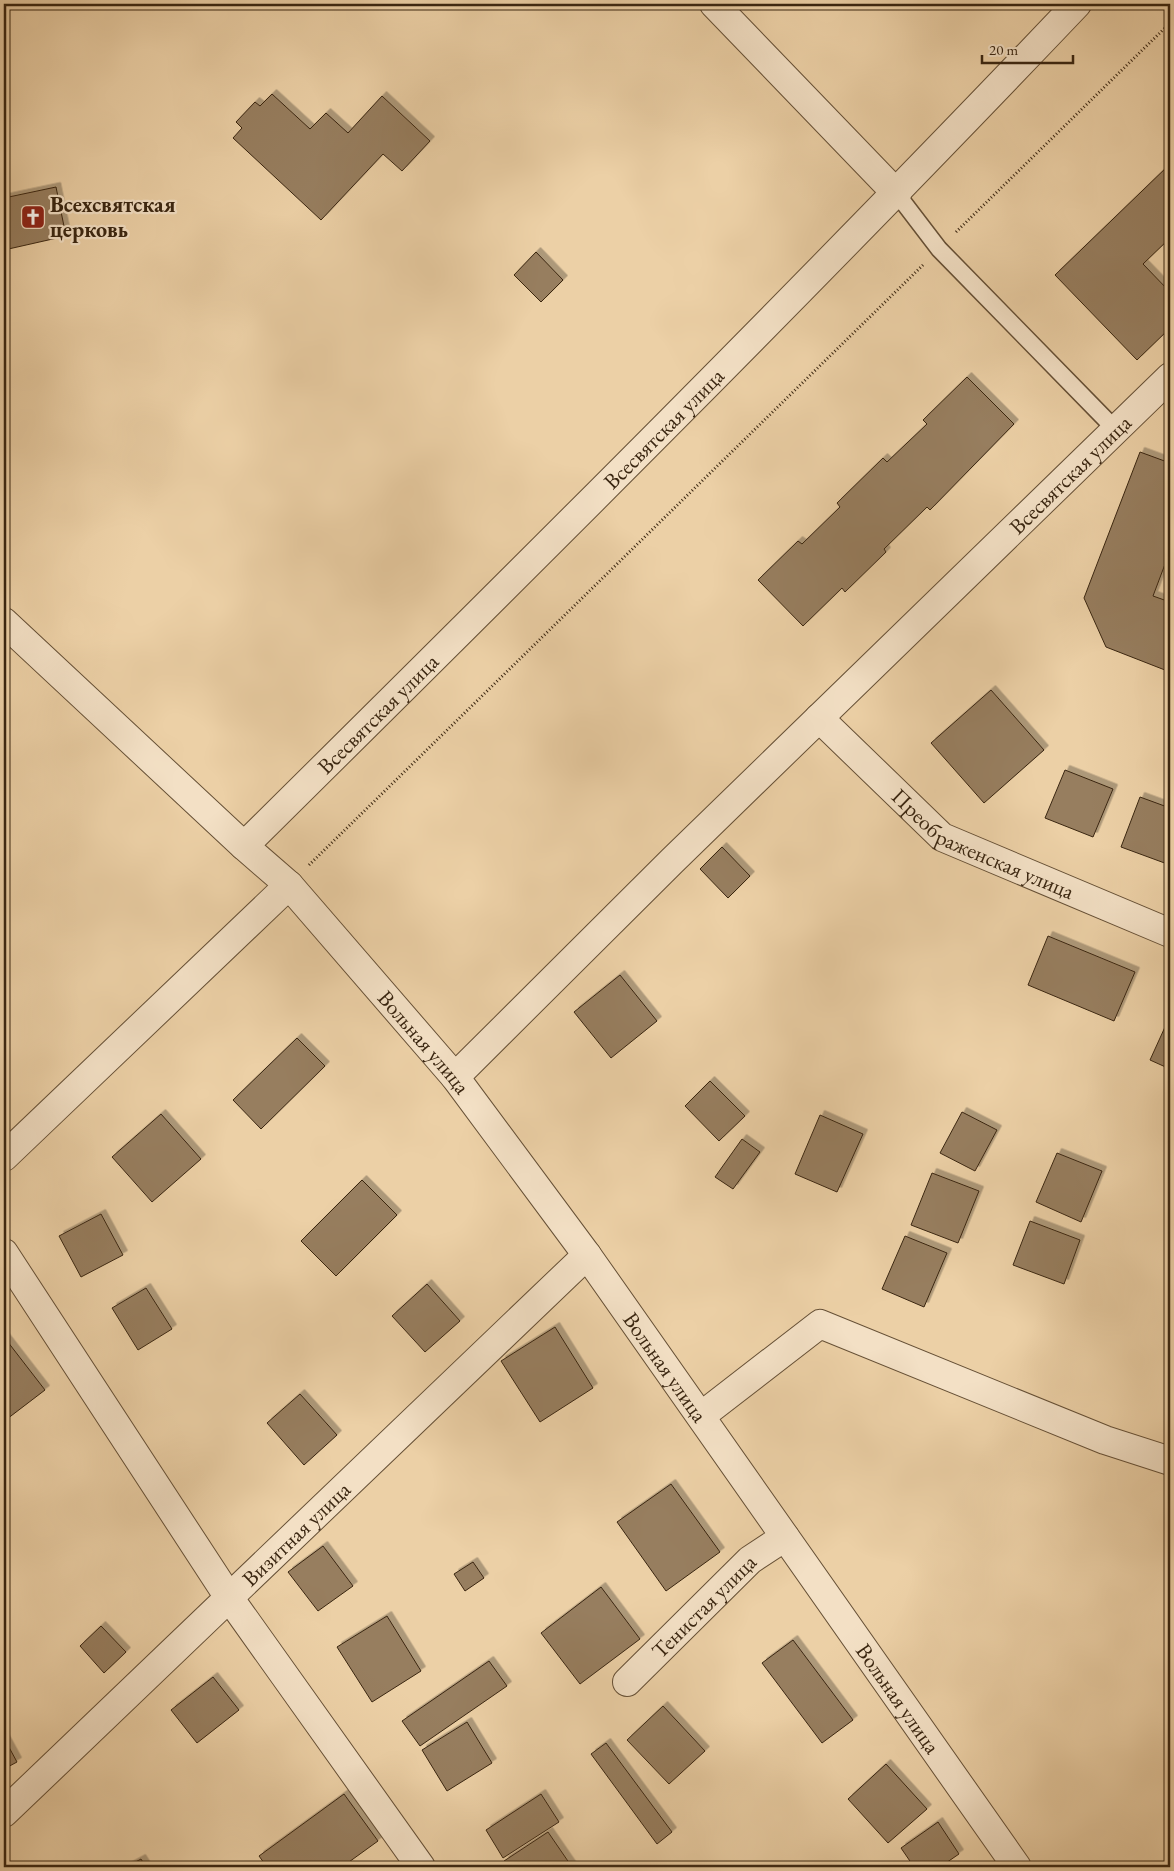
<svg xmlns="http://www.w3.org/2000/svg" width="1174" height="1871" font-family="'EB Garamond',serif">
	<style>
		.building { fill: #977e5e; stroke: #3a2611; filter: url(#shadow) }
		.lines { fill: none; stroke-linecap: round; stroke-linejoin: round }
		.service-casing { stroke: #665036; stroke-width: 19 }
		.minor-casing { stroke: #665036; stroke-width: 30 }
		.path { stroke: #3a2611; stroke-width: 3; stroke-dasharray: 1 2.5; stroke-linecap: butt }
		.service { stroke: #f3e0c5; stroke-width: 16 }
		.minor { stroke: #f3e0c5; stroke-width: 28 }
		.labels { text-anchor: middle; stroke-width: 4.5; stroke-linejoin: round; paint-order: stroke }
		.poi-label { font-size: 22px; font-weight: bold; fill: #3a2611; stroke: #f3e0c5; text-anchor: start }
		.street-label { font-size: 22px; fill: #3a2611; stroke: #f3e0c5 }
	</style>
	<defs>
		<filter id="shadow"><feDropShadow dx="4.5" dy="-4.5" stdDeviation="0" flood-color="#0004"/></filter>
	</defs>
	<rect width="100%" height="100%" fill="#ecd0a6"/>
	<filter id="stains"><feTurbulence type="fractalNoise" baseFrequency=".004" numOctaves="4"/><feColorMatrix values="0 0 0 0 .2 0 0 0 0 .09 0 0 0 0 .02 0 0 0 .5 -.17"/></filter>
	<radialGradient id="worn" r=".72"><stop offset=".6" stop-color="#630" stop-opacity="0"/><stop offset="1" stop-color="#630" stop-opacity=".3"/></radialGradient>
	<g class="building">
		<polygon points="272,94 310,129 326,113 348,133 382,96 430,141 402,171 383,154 321,220 233,138 242,128 236,122 255,102 260,106"/>
		<polygon points="1170,164 1170,238 1143,264 1170,292 1170,328 1137,360 1055,275"/>
		<polygon points="56,187 66,236 4,250 4,198"/>
		<polygon points="536,252 563,280 541,302 514,275"/>
		<polygon points="967,377 1014,424 930,510 927,507 884,549 886,552 845,592 842,588 803,626 758,580 798,541 802,544 840,507 837,503 883,458 887,462 927,424 923,420"/>
		<polygon points="1140,452 1170,463 1170,551 1153,596 1170,602 1170,672 1106,647 1084,598"/>
		<polygon points="991,690 1044,750 984,803 931,743"/>
		<polygon points="1065,770 1113,789 1093,837 1045,818"/>
		<polygon points="1140,797 1170,808 1170,865 1121,847"/>
		<polygon points="722,847 750,876 728,898 700,869"/>
		<polygon points="1048,936 1135,972 1114,1021 1028,985"/>
		<polygon points="620,975 657,1021 611,1058 574,1012"/>
		<polygon points="1170,1016 1170,1069 1150,1060"/>
		<polygon points="297,1038 325,1066 261,1129 233,1100"/>
		<polygon points="710,1081 745,1116 719,1141 685,1106"/>
		<polygon points="962,1112 997,1130 975,1171 940,1153"/>
		<polygon points="161,1114 201,1159 152,1202 112,1157"/>
		<polygon points="820,1115 863,1134 837,1192 795,1174"/>
		<polygon points="742,1139 760,1152 733,1189 715,1177"/>
		<polygon points="1057,1153 1102,1171 1081,1222 1036,1202"/>
		<polygon points="932,1173 979,1191 958,1243 911,1225"/>
		<polygon points="362,1180 397,1215 336,1276 301,1241"/>
		<polygon points="101,1214 123,1255 81,1277 59,1236"/>
		<polygon points="1030,1221 1080,1240 1064,1284 1013,1265"/>
		<polygon points="905,1236 947,1253 924,1307 882,1289"/>
		<polygon points="427,1284 460,1321 425,1352 392,1316"/>
		<polygon points="146,1288 172,1329 138,1350 112,1308"/>
		<polygon points="555,1327 593,1388 540,1422 501,1361"/>
		<polygon points="4,1337 45,1390 7,1419 4,1414"/>
		<polygon points="300,1394 337,1435 304,1465 267,1423"/>
		<polygon points="671,1484 720,1552 666,1591 617,1522"/>
		<polygon points="323,1546 353,1586 318,1611 288,1572"/>
		<polygon points="473,1562 484,1578 465,1591 454,1574"/>
		<polygon points="601,1587 640,1639 580,1684 541,1633"/>
		<polygon points="387,1616 421,1671 372,1702 337,1647"/>
		<polygon points="101,1626 126,1652 104,1673 80,1646"/>
		<polygon points="793,1640 853,1720 822,1743 762,1663"/>
		<polygon points="489,1661 507,1686 420,1746 402,1721"/>
		<polygon points="213,1677 239,1710 197,1743 171,1710"/>
		<polygon points="663,1706 705,1751 669,1784 627,1740"/>
		<polygon points="467,1722 492,1763 447,1791 422,1750"/>
		<polygon points="4,1738 17,1762 4,1769"/>
		<polygon points="606,1743 672,1832 657,1844 591,1754"/>
		<polygon points="886,1764 927,1809 888,1843 848,1799"/>
		<polygon points="344,1794 378,1841 342,1867 267,1867 259,1856"/>
		<polygon points="541,1794 559,1822 503,1858 486,1830"/>
		<polygon points="938,1822 959,1854 940,1867 914,1867 901,1848"/>
		<polygon points="548,1832 572,1867 508,1867 504,1861"/>
		<polygon points="141,1859 146,1867 126,1867"/>
	</g>
	<g class="lines">
		<defs>
			<polyline id="service" points="897,194 939,249 1116,430"/>
			<g id="minor">
				<polyline points="714,4 897,194"/>
				<path id="s1" d="M 4,622 L 244,846 L 289,885 L 455,1077 L 587,1255 L 1017,1867"/>
				<path id="s2" d="M 819,718 L 942,837 L 1170,933"/>
				<path id="s3" d="M 244,846 C 525,568 805,290 1077,4"/>
				<path id="s4" d="M 455,1077 L 672,861 L 1170,377"/>
				<polyline points="4,1157 289,885"/>
				<polyline points="4,1253 228,1596 421,1867"/>
				<polyline points="701,1416 820,1324 1105,1440 1170,1461"/>
				<path id="s5" d="M 627,1682 L 750,1560 L 785,1537"/>
				<path id="s6" d="M 4,1813 L 587,1255"/>
			</g>
		</defs>
		<use href="#service" class="service-casing"/>
		<use href="#minor" class="minor-casing"/>
		<g class="path">
			<polyline points="956,232 1170,23"/>
			<polyline points="309,865 923,265"/>
		</g>
		<use href="#service" class="service"/>
		<use href="#minor" class="minor"/>
	</g>
	<defs>
		<symbol id="church-square" viewBox="-11 -11 22 22"><rect x="-9" y="-9" width="18" height="18" rx="4" fill="#8f2418" stroke="#f3e0c5"/><path d="M-1.2-6h2.4v3.5h3.3v2.4h-3.3V6h-2.4V-.1h-3.3v-2.4h3.3Z" fill="#fff"/></symbol>
	</defs>
	<g fill-rule="evenodd">
		<use href="#church-square" x="19" y="203" width="28" height="28"/>
	</g>
	<g class="labels">
		<g class="poi-label">
			<text x="50" y="212">Всехсвятская<tspan x="50" dy="25">церковь</tspan></text>
		</g>
		<g class="street-label">
			<text dy="8" stroke="none"><textPath href="#s3" startOffset="592">Всесвятская улица</textPath></text>
			<text dy="8" stroke="none"><textPath href="#s4" startOffset="861">Всесвятская улица</textPath></text>
			<text dy="8" stroke="none"><textPath href="#s3" startOffset="188">Всесвятская улица</textPath></text>
			<text dy="8" stroke="none"><textPath href="#s2" startOffset="210">Преображенская улица</textPath></text>
			<text dy="8" stroke="none"><textPath href="#s1" startOffset="595">Вольная улица</textPath></text>
			<text dy="8" stroke="none"><textPath href="#s1" startOffset="1000">Вольная улица</textPath></text>
			<text dy="8" stroke="none"><textPath href="#s6" startOffset="404">Визитная улица</textPath></text>
			<text dy="8" stroke="none"><textPath href="#s5" startOffset="108">Тенистая улица</textPath></text>
			<text dy="8" stroke="none"><textPath href="#s1" startOffset="1405">Вольная улица</textPath></text>
		</g>
	</g>
	<rect width="1174" height="1871" fill="none" stroke="#ecd0a6" stroke-width="20"/>
	<rect x="5" y="5" width="1164" height="1861" fill="none" stroke="#3a2611" stroke-width="2.5"/>
	<rect x="10" y="10" width="1154" height="1851" fill="none" stroke="#3a2611"/>
	<path d="M982 55v8h91v-8" fill="none" stroke="#3a2611" stroke-width="2.5"/>
	<text x="989" y="55" font-size="15" fill="#3a2611" stroke="#f3e0c5" stroke-width="4" paint-order="stroke">20 m</text>
	<rect width="100%" height="100%" filter="url(#stains)"/>
	<rect width="100%" height="100%" fill="url(#worn)"/>
</svg>
